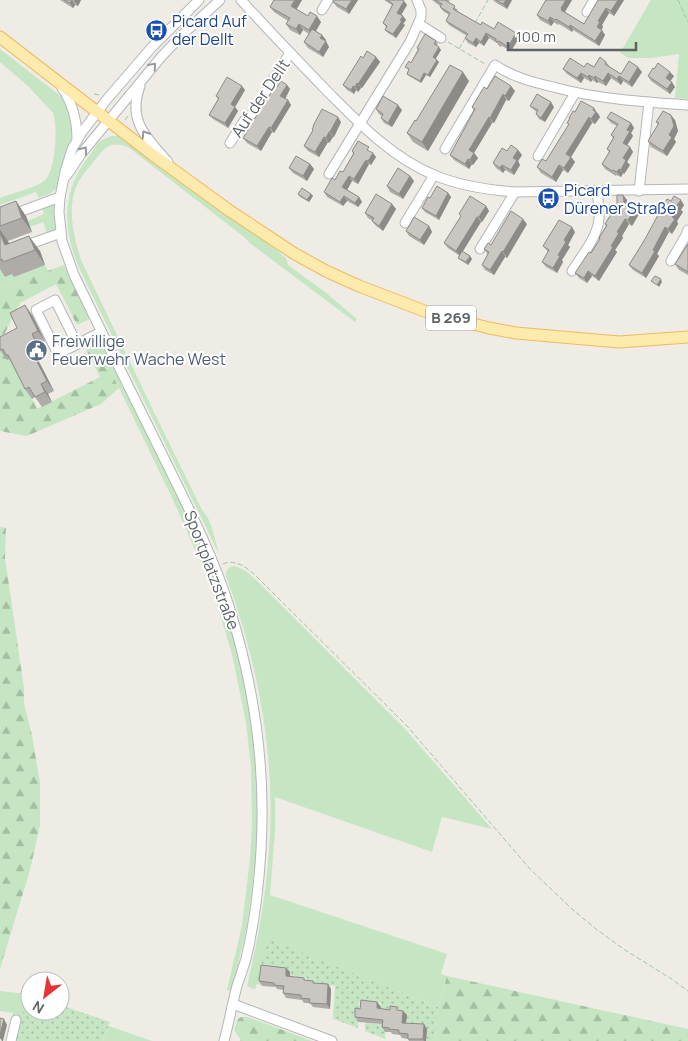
<svg xmlns="http://www.w3.org/2000/svg" width="688" height="1041" font-family="Manrope,sans-serif">
	<style>
		.grass { fill: #c6e6c3 }
		.forest { fill: url(#forest-firs) }
		.garden { fill: url(#garden-dots) }
		.lines { fill: none; stroke-linecap: round; stroke-linejoin: round }
		.minor-casing { stroke: #b3b6ba; stroke-width: 11 }
		.major-casing { stroke: #eebb5f; stroke-width: 13 }
		.path { stroke: #9cc7a5; stroke-width: 1; stroke-dasharray: 5 2.5; stroke-linecap: butt }
		.minor { stroke: #fff; stroke-width: 9 }
		.major { stroke: #fdeaad; stroke-width: 11 }
		.wall { fill: #aeaba8 }
		.shaded-wall { fill: #8d8b88 }
		.building { fill: #cac7c3; stroke: #8d8b88 }
		.oneway { stroke: #96999c }
		.labels { text-anchor: middle; stroke-width: 4; stroke-linejoin: round; paint-order: stroke }
		.shield { fill: #fff; stroke: #8e9194; stroke-width: 1 }
		.shield-label { font-size: 15px; font-weight: bold; fill: #5d6266 }
		.transit-label { font-size: 16px; fill: #164399; stroke: #fff; text-anchor: start }
		.street-label { font-size: 16px; fill: #5d6266; stroke: #fff }
		.service-label { font-size: 16px; fill: #4e5e75; stroke: #fff; text-anchor: start }
	</style>
	<defs>
		<pattern id="forest-firs" width="22" height="20" patternUnits="userSpaceOnUse" patternTransform="scale(1.25)"><rect width="22" height="20" fill="#c6e6c3"/><path d="M5 1l3.5 6h-7zM16 11l3.5 6h-7z" fill="#a4bea2"/></pattern>
		<pattern id="garden-dots" width="8" height="8" patternUnits="userSpaceOnUse" patternTransform="scale(1.25)"><rect width="8" height="8" fill="#c6e6c3"/><path d="M2 2h.1M6 6h.1" fill="none" stroke="#a4bea2" stroke-width="1.8" stroke-linecap="round"/></pattern>
	</defs>
	<rect width="100%" height="100%" fill="#efece6"/>
	<g class="grass">
		<polygon points="651,0 688,0 688,99 675,98 679,54 651,58 629,58 620,53"/>
		<path d="M 0,49 L 58,94 L 63,99 L 70,110 L 73,134 L 60,174 L 57,188 L 51,193 L 39,198 L 36,192 L 0,205 L 0,198 C 12,193 35,188 44,181 C 56,173 58,125 53,113 L 29,87 L 0,62 Z"/>
		<path d="M 111,136 L 119,136 L 123,138 L 274,248 L 286,258 L 288,265 L 325,292 L 357,319 L 355,322 L 251,244 L 244,237 L 128,147 C 111,141 106,146 96,159 C 90,166 84,173 79,181 C 66,205 73,234 81,260 L 153,410 L 201,508 L 208,518 L 212,528 L 219,554 L 80,270 C 63,232 61,194 86,160 C 91,154 95,146 100,141 C 103,139 108,138 111,136 Z"/>
		<polygon points="51,204 55,206 55,230 47,233 43,222 30,227 28,221 44,214 42,207"/>
		<polygon points="45,265 48,271 0,288 0,269"/>
		<polygon points="92,342 98,342 103,346 178,496 217,586 238,654 251,721 257,767 258,824 256,859 247,926 232,991 227,990 242,925 250,859 252,823 251,767 246,723 232,654 212,588 173,500 119,388 96,345 86,350 86,347"/>
		<path d="M 232,566 C 242,567 249,573 256,580 L 406,730 L 492,829 L 442,817 L 432,852 L 275,797 L 275,832 L 270,895 L 447,954 L 441,974 L 447,976 L 438,1007 L 269,940 L 255,990 L 247,986 C 259,936 268,884 270,833 C 274,745 256,658 226,576 C 226,571 227,568 232,566 Z"/>
		<polygon points="0,991 27,994 21,1021 12,1019 13,1013 0,1011"/>
		<polygon points="109,1026 152,1041 103,1041"/>
	</g>
	<g class="forest">
		<polygon points="64,265 90,319 77,325 56,284 20,303 0,343 0,288"/>
		<polygon points="96,345 119,388 101,404 27,436 0,431 0,348 12,358 37,409 100,377 86,350"/>
		<polygon points="0,527 6,528 5,558 24,688 24,704 32,735 40,783 40,825 30,870 0,969"/>
		<polygon points="447,976 688,1029 688,1041 435,1041 438,1007"/>
		<polygon points="241,1017 248,1017 312,1041 240,1041 241,1040 234,1030 238,1019"/>
	</g>
	<g class="garden">
		<polygon points="268,939 438,1007 435,1041 426,1041 427,1030 426,1029 426,1027 405,1027 387,1014 385,1039 365,1031 365,1024 367,1023 379,1024 381,1003 359,1002 358,1028 333,1019 335,986 310,983 306,995 307,978 290,976 290,973 280,973 263,985 256,984"/>
		<polygon points="27,994 30,995 30,1011 60,1011 60,1005 110,1022 103,1041 16,1041"/>
	</g>
	<g class="lines">
		<defs>
			<g id="minor">
				<path d="M 199,0 L 152,47 L 108,98 L 82,132 L 72,149 L 65,172 L 60,197 L 59,212 L 62,241 L 74,275 C 103,335 132,394 162,454 C 186,503 212,553 229,606 C 254,685 266,767 261,850 C 259,885 254,925 246,959 C 243,968 240,977 237,986 C 232,1004 229,1023 224,1041"/>
				<path d="M 241,0 C 269,31 298,61 327,91 C 359,123 391,157 434,175 C 460,186 488,190 515,192 L 688,189"/>
				<polyline points="322,10 328,0"/>
				<polyline points="587,12 594,0"/>
				<polyline points="419,24 441,38"/>
				<path d="M 140,86 C 127,121 147,138 168,162"/>
				<path d="M 62,88 C 73,104 77,120 77,139"/>
				<polyline points="230,143 246,118 252,114 290,53"/>
				<path d="M 445,149 L 495,65 C 513,77 532,82 553,87 C 597,99 643,102 688,105"/>
				<polyline points="538,156 575,93"/>
				<polyline points="329,174 410,42 421,17 421,10 417,0"/>
				<polyline points="67,175 81,154 162,56 182,35 220,0"/>
				<polyline points="639,191 649,102"/>
				<polyline points="0,219 60,197"/>
				<polyline points="405,223 434,175"/>
				<polyline points="24,246 61,233"/>
				<polyline points="480,249 515,192"/>
				<polyline points="671,261 686,235 688,230"/>
				<path d="M 572,271 C 582,255 597,238 599,219 C 600,210 598,201 597,192"/>
				<polyline points="77,344 55,300 36,310 58,354 101,332"/>
				<polyline points="233,1004 332,1041"/>
				<polyline points="11,1041 16,1020"/>
			</g>
			<polyline id="major" points="0,37 153,155 230,211 295,254 326,271 359,286 427,312 489,328 516,333 619,342 688,337"/>
		</defs>
		<use href="#minor" class="minor-casing"/>
		<use href="#major" class="major-casing"/>
		<g class="path">
			<polyline points="678,0 688,22"/>
			<polyline points="475,23 488,0"/>
			<polyline points="448,42 485,64"/>
			<polyline points="459,49 466,37"/>
			<polyline points="94,94 99,95"/>
			<polyline points="125,120 128,116"/>
			<path d="M 223,564 C 239,557 254,574 264,584 L 408,727 L 530,869 L 572,909 L 596,929 L 625,950 L 670,978 L 688,991"/>
		</g>
		<use href="#minor" class="minor"/>
		<use href="#major" class="major"/>
	</g>
	<g class="wall">
		<polygon points="60,0 81,0 78,6 75,5 73,8"/>
		<polygon points="274,0 302,0 296,9 308,16 321,22 316,31 322,35 326,40 325,41 329,47 323,57 308,48 304,42 309,34 303,30 300,35 290,30 286,24 288,21 274,12 270,7"/>
		<polygon points="358,0 349,14 337,7 333,2"/>
		<polygon points="384,0 402,0 407,5 401,15 403,16 406,20 403,24 405,25 396,38 388,33 385,30 386,27 383,23 392,5"/>
		<polygon points="432,0 450,0 448,2 458,10 457,11 481,25 494,29 516,33 519,38 511,51 502,46 500,47 497,43 489,38 484,46 479,43 476,47 468,43 465,38 467,36 449,25 446,21 449,15 443,11 440,7 440,6"/>
		<polygon points="493,0 512,0 507,9 495,2"/>
		<polygon points="548,0 572,0 565,12 584,24 598,0 624,0 614,16 609,13 602,25 603,27 601,30 605,35 599,46 573,30 572,32 559,24 558,25 554,22 551,26 540,20 537,15"/>
		<polygon points="436,41 438,44 436,46 441,50 435,59 439,62 430,77 426,75 421,83 409,76 407,74 409,70 405,67 411,63 418,49 417,48"/>
		<polygon points="376,57 380,62 362,88 361,88 358,92 356,90 354,94 347,90 343,85 363,58"/>
		<polygon points="606,62 610,67 621,74 642,72 632,87 623,81 621,85 611,78 606,86 598,82 597,83 592,80 591,82 584,78 581,83 567,74 563,69 594,67"/>
		<polygon points="648,76 674,76 670,81 675,87 670,94 651,81"/>
		<polygon points="469,81 428,151 413,142 407,133 416,121"/>
		<polygon points="287,85 290,89 285,99 288,100 291,105 274,133 272,132 261,151 247,143 243,138 277,87"/>
		<polygon points="487,89 515,91 509,101 506,100 494,123 492,123 474,153 478,158 473,165 472,164 469,169 454,160 450,155 474,111 472,107"/>
		<polygon points="245,90 235,107 238,111 228,128 213,119 209,115 218,99 216,96"/>
		<polygon points="530,106 554,107 545,122 539,119 536,114 537,112 534,110"/>
		<polygon points="376,109 402,110 392,127 384,123 381,118 382,116 379,114"/>
		<polygon points="575,112 598,113 600,117 595,124 592,123 571,157 575,162 568,173 563,170 556,182 541,173 537,167 546,161 569,125 567,123"/>
		<polygon points="607,118 631,123 634,128 631,133 633,136 627,145 630,147 633,152 627,162 630,165 624,174 623,173 621,177 616,175 616,176 605,169 602,164 609,152 607,149 613,138 611,135 617,126 611,123"/>
		<polygon points="675,120 678,131 674,139 676,142 667,156 651,147 648,141 658,124 656,122"/>
		<polygon points="341,122 334,137 333,137 329,143 328,142 319,157 308,151 304,146 313,131 312,129 313,127"/>
		<polygon points="518,150 522,155 518,161 520,165 514,175 505,170 503,173 496,168 493,163 507,151"/>
		<polygon points="352,151 372,152 376,157 371,165 369,164 358,184 352,181 347,190 359,197 362,202 358,207 347,201 343,206 327,197 324,192 343,172 353,154"/>
		<polygon points="310,164 314,169 307,181 293,173 289,168"/>
		<polygon points="410,176 414,181 403,199 390,192 387,186"/>
		<polygon points="448,193 451,197 439,220 425,212 422,208 430,198"/>
		<polygon points="298,194 311,194 313,196 309,202 300,197"/>
		<polygon points="623,195 627,200 627,204 635,209 639,214 632,226 629,224 622,236 623,238 615,250 617,252 599,281 592,276 587,283 579,278 575,273 591,253 600,240 599,238 606,226 605,224"/>
		<polygon points="671,201 684,205 681,210 683,212 677,221 678,224 672,234 669,232 657,254 659,256 646,278 633,270 629,265"/>
		<polygon points="392,204 396,209 383,231 376,226 372,221 373,221 368,218 365,213"/>
		<polygon points="486,206 489,211 482,222 481,222 462,251 470,256 472,259 468,265 460,260 458,258 460,256 448,248 444,243 461,216 459,214"/>
		<polygon points="0,207 26,216 32,232 8,241 9,244 40,251 45,265 14,277 12,274 5,277 0,269"/>
		<polygon points="527,224 507,258 505,257 494,275 485,270 482,265 488,255 484,249"/>
		<polygon points="429,226 432,232 424,245 409,236 406,231"/>
		<polygon points="575,232 568,245 570,247 562,260 563,262 557,273 546,267 542,262 548,252 543,246"/>
		<polygon points="688,244 688,275 679,270 675,264"/>
		<polygon points="32,315 45,341 39,344 42,350 38,360 54,391 48,394 52,402 42,407 35,397 32,399 25,389 13,365 9,359 7,360 0,350 17,328"/>
		<polygon points="290,972 290,977 306,980 313,981 315,983 328,984 331,989 330,1009 313,1007 310,1003 304,1003 302,1000 286,998 283,993 283,990 277,989 276,987 262,986 259,981"/>
		<polygon points="377,1002 381,1007 381,1009 403,1011 407,1015 406,1023 427,1029 426,1041 409,1041 408,1039 402,1038 400,1035 392,1034 391,1032 385,1032 382,1027 382,1024 358,1022 355,1017 360,1009"/>
	</g>
	<g class="shaded-wall">
		<polygon points="72,0 75,5 73,8 70,3"/>
		<polygon points="75,0 81,0 78,6 74,1"/>
		<polygon points="295,0 302,0 295,12 291,6"/>
		<polygon points="352,0 358,0 349,14 346,9"/>
		<polygon points="506,0 512,0 507,9 503,4"/>
		<polygon points="566,0 572,0 564,13 565,15 561,8"/>
		<polygon points="618,0 624,0 614,16 611,11"/>
		<polygon points="404,1 407,5 400,17 397,13"/>
		<polygon points="606,8 609,13 602,25 603,27 600,32 597,27 598,21"/>
		<polygon points="317,16 321,22 313,36 309,30"/>
		<polygon points="403,16 406,20 403,24 405,25 396,38 393,34"/>
		<polygon points="550,17 554,22 551,26 548,21"/>
		<polygon points="299,24 303,30 300,35 296,29"/>
		<polygon points="570,25 573,30 572,32 569,27"/>
		<polygon points="602,30 605,35 599,46 595,41"/>
		<polygon points="486,33 489,38 484,46 481,42"/>
		<polygon points="516,33 519,38 511,51 508,47"/>
		<polygon points="322,35 326,40 324,43 320,38"/>
		<polygon points="476,38 479,43 476,47 473,43"/>
		<polygon points="326,41 329,47 323,57 319,52"/>
		<polygon points="439,47 441,50 435,60 433,57"/>
		<polygon points="376,57 380,62 362,88 358,84"/>
		<polygon points="437,60 439,62 430,77 428,75"/>
		<polygon points="638,67 642,72 632,87 629,82"/>
		<polygon points="463,72 469,81 428,151 422,142"/>
		<polygon points="670,72 674,76 669,83 666,78"/>
		<polygon points="424,73 426,75 421,83 420,81"/>
		<polygon points="581,73 584,78 581,83 577,78"/>
		<polygon points="608,73 611,78 606,86 603,81"/>
		<polygon points="589,75 592,80 591,82 588,77"/>
		<polygon points="595,76 598,82 597,83 594,78"/>
		<polygon points="619,76 623,81 621,85 617,79"/>
		<polygon points="672,82 675,87 670,94 667,89"/>
		<polygon points="357,83 361,88 358,92 355,87"/>
		<polygon points="287,85 290,89 284,101 280,96"/>
		<polygon points="242,86 245,90 235,107 238,111 228,128 225,123 231,104"/>
		<polygon points="353,86 356,90 354,94 351,90"/>
		<polygon points="511,86 515,91 509,101 505,96"/>
		<polygon points="503,94 506,100 494,123 490,118"/>
		<polygon points="288,100 291,105 274,133 271,128"/>
		<polygon points="551,102 554,107 545,122 541,118"/>
		<polygon points="398,105 402,110 392,127 388,123"/>
		<polygon points="594,108 600,117 595,124 591,119 593,110"/>
		<polygon points="671,115 675,120 678,131 674,139 676,142 667,156 663,151 669,135"/>
		<polygon points="338,117 341,122 334,137 330,132"/>
		<polygon points="489,117 492,123 474,153 478,158 473,165 470,160 469,150"/>
		<polygon points="589,117 592,123 571,157 575,162 568,173 564,168 566,154"/>
		<polygon points="631,123 634,128 631,133 633,136 626,147 623,143 627,130"/>
		<polygon points="269,127 272,132 261,151 257,146"/>
		<polygon points="329,132 333,137 329,143 326,138"/>
		<polygon points="324,137 328,142 319,157 315,152"/>
		<polygon points="630,147 633,152 627,162 630,165 624,174 621,170 623,158"/>
		<polygon points="518,150 522,155 518,161 520,165 514,175 511,170 513,158"/>
		<polygon points="373,153 376,157 371,165 368,161"/>
		<polygon points="468,159 472,164 469,169 465,164"/>
		<polygon points="366,160 369,164 358,184 354,179"/>
		<polygon points="310,164 314,169 307,181 303,176"/>
		<polygon points="502,165 505,170 503,173 500,168"/>
		<polygon points="559,165 563,170 556,182 552,177"/>
		<polygon points="619,169 623,173 621,177 617,172"/>
		<polygon points="349,176 352,181 346,192 342,187"/>
		<polygon points="410,176 414,181 403,199 399,194"/>
		<polygon points="448,193 451,197 439,220 436,216"/>
		<polygon points="311,194 313,196 309,202 307,200"/>
		<polygon points="623,195 627,200 627,207 624,202"/>
		<polygon points="344,196 347,201 343,206 340,202"/>
		<polygon points="359,197 362,202 358,207 355,203"/>
		<polygon points="681,200 684,205 681,210 683,212 677,221 678,224 672,234 668,229 677,205"/>
		<polygon points="16,201 26,216 32,232 22,218"/>
		<polygon points="392,204 396,209 383,231 379,226"/>
		<polygon points="486,206 489,211 482,222 479,217"/>
		<polygon points="635,209 639,214 632,226 628,220"/>
		<polygon points="477,217 481,222 460,256 456,251"/>
		<polygon points="523,219 527,224 507,258 503,252"/>
		<polygon points="625,219 629,224 622,236 623,238 615,250 617,252 599,281 595,276 611,246 617,232"/>
		<polygon points="429,226 432,232 424,245 420,240"/>
		<polygon points="572,227 575,232 568,245 570,247 562,260 563,262 557,273 553,268 564,240"/>
		<polygon points="665,227 669,232 657,254 659,256 646,278 642,273 653,250"/>
		<polygon points="0,230 8,241 15,260 5,245 0,233"/>
		<polygon points="29,236 40,251 45,265 35,250"/>
		<polygon points="502,251 505,257 494,275 490,270"/>
		<polygon points="470,256 472,259 468,265 466,262"/>
		<polygon points="588,271 592,276 587,283 584,278"/>
		<polygon points="661,279 662,282 659,287 657,285"/>
		<polygon points="25,305 32,315 45,341 38,331"/>
		<polygon points="32,334 39,344 42,350 38,360 54,391 47,381 31,350"/>
		<polygon points="41,384 48,394 52,402 45,392"/>
		<polygon points="286,968 290,972 289,981 286,976"/>
		<polygon points="328,984 331,989 330,1009 327,1004"/>
		<polygon points="377,1002 381,1007 380,1013 377,1008"/>
		<polygon points="403,1011 407,1015 405,1028 402,1023"/>
		<polygon points="4,1019 7,1025 3,1041 2,1041 0,1038 0,1035"/>
		<polygon points="424,1024 427,1029 426,1041 424,1041 423,1039"/>
	</g>
	<g class="building">
		<polygon points="64,0 72,0 70,3"/>
		<polygon points="274,0 295,0 291,6 308,16 310,12 317,16 309,30 299,24 296,29 286,24 290,18 270,7"/>
		<polygon points="334,0 352,0 346,9 333,2"/>
		<polygon points="387,0 402,0 404,1 397,13 403,16 400,20 402,21 393,34 385,30 387,26 383,23 393,4"/>
		<polygon points="435,0 445,0 455,6 453,9 481,25 482,22 494,29 498,22 516,33 508,47 499,41 496,42 496,39 486,33 481,42 476,38 473,43 465,38 468,34 446,21 450,13 440,7 442,4"/>
		<polygon points="496,0 506,0 503,4"/>
		<polygon points="546,0 566,0 561,8 562,9 561,10 584,24 598,0 618,0 611,11 606,8 598,21 600,22 597,27 602,30 595,41 570,25 569,27 556,19 555,20 550,17 548,21 537,15"/>
		<polygon points="312,29 322,35 320,38 326,41 319,52 304,42"/>
		<polygon points="425,34 436,41 434,44 439,47 433,57 437,60 428,75 424,73 420,81 407,74 409,69 405,67 409,61 411,63 419,49 417,48"/>
		<polygon points="367,51 376,57 358,84 357,83 355,87 353,86 351,90 343,85 361,56 363,58"/>
		<polygon points="600,57 606,62 605,64 621,74 629,61 638,67 629,82 619,76 617,79 608,73 603,81 595,76 594,78 589,75 588,77 581,73 577,78 563,69 570,58 584,67 587,63 594,67"/>
		<polygon points="658,63 670,72 666,78 672,82 667,89 648,76 653,68 654,69"/>
		<polygon points="450,65 463,72 422,142 407,133 415,120 416,121"/>
		<polygon points="495,76 511,86 505,96 503,94 490,118 489,117 469,150 474,153 470,160 468,159 465,164 450,155 475,109 472,107 484,87 487,89"/>
		<polygon points="227,77 242,86 231,104 235,107 225,123 209,115 219,98 216,96"/>
		<polygon points="281,81 287,85 280,96 288,100 271,128 269,127 257,146 243,138 270,94 276,87 277,87"/>
		<polygon points="537,94 551,102 541,118 536,114 538,110 530,106"/>
		<polygon points="383,96 398,105 388,123 381,118 383,114 376,109"/>
		<polygon points="581,101 594,108 593,110 596,112 591,119 589,117 566,154 571,157 564,168 559,165 552,177 537,167 542,159 546,161 569,124 567,123 570,118 569,118 573,111 575,112"/>
		<polygon points="322,109 338,117 330,132 329,132 326,138 324,137 315,152 304,146 313,130 312,129 314,126 313,126"/>
		<polygon points="663,111 671,115 674,126 669,135 672,137 663,151 648,141 659,123 656,122"/>
		<polygon points="611,112 631,123 627,130 630,131 623,143 630,147 623,158 626,160 621,170 619,169 617,172 613,170 612,171 602,164 610,151 607,149 614,137 611,135 618,124 607,118"/>
		<polygon points="358,141 369,147 367,150 373,153 368,161 366,160 354,179 349,176 342,187 359,197 355,203 344,196 340,202 324,192 332,178 335,180 340,171 343,172 354,153 352,151"/>
		<polygon points="511,145 518,150 513,158 517,160 511,170 502,165 500,168 493,163 502,148 507,151"/>
		<polygon points="296,156 310,164 303,176 289,168"/>
		<polygon points="398,168 410,176 399,194 387,186"/>
		<polygon points="437,186 448,193 436,216 422,208 428,197 430,198"/>
		<polygon points="302,188 311,194 307,200 298,194"/>
		<polygon points="376,194 392,204 379,226 372,221 374,218 365,213"/>
		<polygon points="617,195 623,195 624,202 635,209 628,220 625,219 617,232 619,233 611,246 613,247 595,276 588,271 584,278 575,273 589,252 591,253 600,239 599,238 607,225 605,224 617,205"/>
		<polygon points="470,196 486,206 479,217 477,217 456,251 444,243 461,216 459,214"/>
		<polygon points="674,196 681,200 677,205 679,207 672,217 675,219 668,229 665,227 653,250 655,251 642,273 629,265 645,239 658,215 660,209 667,199 671,201"/>
		<polygon points="16,201 22,218 0,226 0,207"/>
		<polygon points="511,211 523,219 503,252 502,251 490,270 482,265 489,252 484,249 488,243 491,245"/>
		<polygon points="414,217 429,226 420,240 406,231"/>
		<polygon points="559,220 572,227 564,240 566,242 558,255 560,256 553,268 542,262 549,250 543,246"/>
		<polygon points="0,233 5,245 29,236 35,250 3,262 2,259 0,260"/>
		<polygon points="688,244 688,272 675,264"/>
		<polygon points="462,251 470,256 466,262 458,258"/>
		<polygon points="655,276 661,279 657,285 651,281"/>
		<polygon points="25,305 38,331 32,334 35,340 31,350 47,381 41,384 45,392 35,397 29,387 25,389 8,355 6,355 3,349 0,350 0,337 17,328 10,313"/>
		<polygon points="261,965 286,968 286,976 304,978 304,980 313,981 313,983 328,984 327,1004 309,1003 310,999 301,998 301,995 283,993 284,986 274,985 274,983 259,981"/>
		<polygon points="361,1000 377,1002 377,1008 390,1010 390,1006 397,1007 397,1010 403,1011 402,1023 424,1024 423,1039 408,1039 408,1034 399,1033 399,1030 389,1029 389,1028 382,1027 383,1020 355,1017 355,1008 360,1009"/>
		<polygon points="0,1018 4,1019 0,1035"/>
	</g>
	<defs><path id="oneway-chevron" d="M-2-3.5L2.5 0L-2 3.5" fill="none" stroke-width="1.6" stroke-linecap="round" stroke-linejoin="round" transform="scale(1.25)"/></defs>
	<g class="oneway">
		<use href="#oneway-chevron" transform="translate(153 66) rotate(-49)"/>
		<use href="#oneway-chevron" transform="translate(145 134) rotate(-123)"/>
		<use href="#oneway-chevron" transform="translate(84 150) rotate(-52)"/>
	</g>
	<defs>
		<symbol id="bus-disc" viewBox="-11 -11 22 22"><circle r="9.5" fill="#1a4fb4" stroke="#fff"/><path d="M-5-6H5V4H4V6H2V4H-2V6H-4V4H-5ZM-3.5-4V0h7V-4ZM-3.5 1.2v1.5H-2V1.2ZM2 1.2v1.5H3.5V1.2Z" fill="#fff"/></symbol>
		<symbol id="civic-disc" viewBox="-11 -11 22 22"><circle r="9.5" fill="#5c6f8a" stroke="#fff"/><path d="M-.6-6.5H3V-4.5H.6V-3L4-1V1h2V6H-6V1h2V-1L-.6-3ZM-1.2 2.5V6h2.4V2.5Z" fill="#fff"/></symbol>
	</defs>
	<g fill-rule="evenodd">
		<use href="#bus-disc" x="144" y="18" width="25" height="25"/>
		<use href="#bus-disc" x="536" y="186" width="25" height="25"/>
		<use href="#civic-disc" x="24" y="338" width="25" height="25"/>
	</g>
	<g class="labels">
		<rect class="shield" x="426" y="305.5" width="50" height="25" rx="4"/>
		<g class="shield-label">
			<text x="451" y="323">B 269</text>
		</g>
		<g class="transit-label">
			<text x="172" y="27">Picard Auf<tspan x="172" dy="18">der Dellt</tspan></text>
			<text x="564" y="196">Picard<tspan x="564" dy="18">Dürener Straße</tspan></text>
		</g>
		<g class="street-label">
			<text transform="translate(260 98) rotate(-56)" y="6">Auf der Dellt</text>
			<text transform="translate(212 570) rotate(69)" y="6">Sportplatzstraße</text>
		</g>
		<g class="service-label">
			<text x="52" y="347">Freiwillige<tspan x="52" dy="18">Feuerwehr Wache West</tspan></text>
		</g>
	</g>
	<g transform="translate(45 996) rotate(211)"><circle r="24" fill="#ffffff" stroke="#bec0c2"/>
	<path d="M0-4L9 19L0 12L-9 19Z" fill="#e63535"/>
	<text y="-8" font-size="14" font-weight="bold" text-anchor="middle" fill="#5d6266">N</text>
	</g>
	<path d="M508 42v8h128v-8" fill="none" stroke="#5d6266" stroke-width="2.5"/>
	<text x="516" y="42" font-size="15" fill="#5d6266" stroke="#ffffff" stroke-width="4" paint-order="stroke">100 m</text>
</svg>
